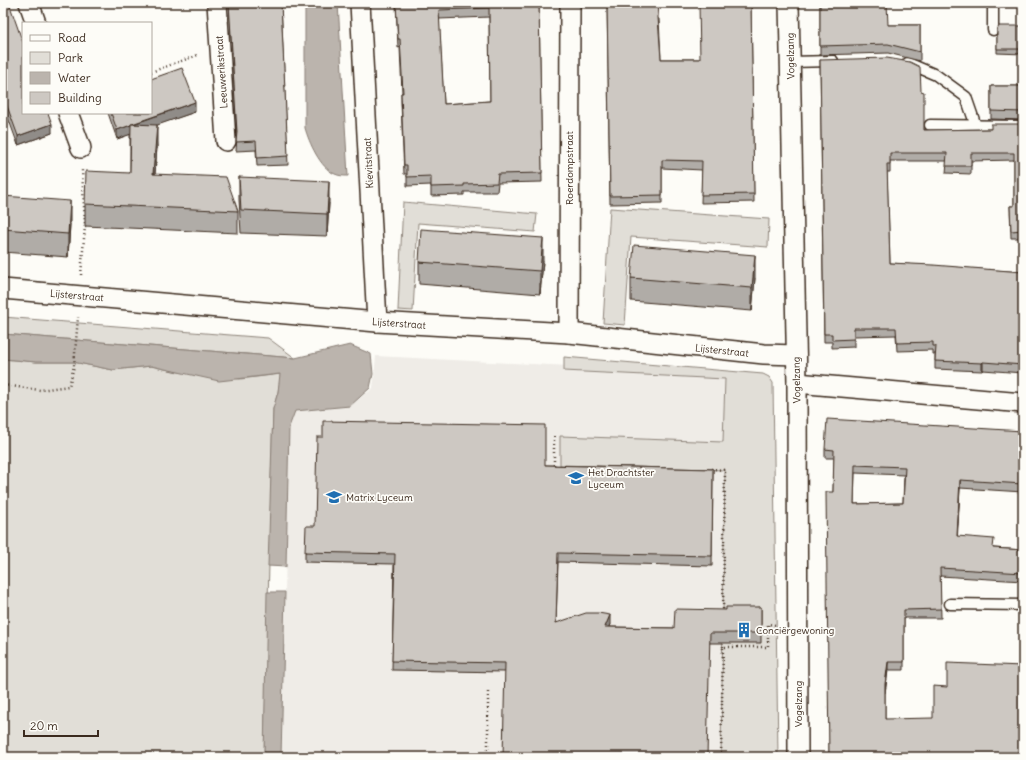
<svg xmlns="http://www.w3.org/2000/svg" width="1026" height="760" font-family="Delius,sans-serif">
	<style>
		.built { fill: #efece7 }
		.green { fill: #e1ded7; stroke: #8e847a }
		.water { fill: #bbb4ad; stroke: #887d74 }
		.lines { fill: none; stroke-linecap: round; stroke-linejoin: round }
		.lane-casing { stroke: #3b2a1e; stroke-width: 13 }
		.street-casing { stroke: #3b2a1e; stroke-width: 22 }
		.path { stroke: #3b2a1e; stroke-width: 2.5; stroke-dasharray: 1 3; stroke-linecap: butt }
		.lane { stroke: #fdfcf7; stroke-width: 10 }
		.street { stroke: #fdfcf7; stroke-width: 19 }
		.wall { fill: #b0aca7; stroke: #3b2a1e; fill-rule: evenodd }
		.shaded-wall { fill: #908c88; stroke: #3b2a1e }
		.building { fill: #cdc8c2; stroke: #3b2a1e; fill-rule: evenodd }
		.labels { text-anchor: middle; stroke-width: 3.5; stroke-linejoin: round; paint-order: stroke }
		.street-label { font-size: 10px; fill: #3b2a1e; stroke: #fdfcf7 }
		.poi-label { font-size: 10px; fill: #3b2a1e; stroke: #fdfcf7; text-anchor: start }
	</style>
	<rect width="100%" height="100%" fill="#fdfcf7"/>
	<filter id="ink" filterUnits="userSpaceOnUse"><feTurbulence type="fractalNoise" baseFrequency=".025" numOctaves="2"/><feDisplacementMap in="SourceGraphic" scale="8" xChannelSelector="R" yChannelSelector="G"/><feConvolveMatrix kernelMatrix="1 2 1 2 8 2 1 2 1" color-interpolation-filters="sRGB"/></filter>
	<g filter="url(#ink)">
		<polygon class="built" points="376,356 762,376 776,757 281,757 289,427 295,411 350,406 373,388"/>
		<g class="green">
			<polygon points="403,202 537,214 535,232 418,223 413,311 398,310"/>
			<polygon points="610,208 769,219 768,247 631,237 625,325 603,323"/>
			<polygon points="3,317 268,338 295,358 3,334"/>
			<polygon points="564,357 763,374 769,377 773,383 778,757 721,757 725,470 560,465 560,436 723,442 725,379 564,371"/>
			<polygon points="3,359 36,362 73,362 113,370 151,366 179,372 240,379 281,374 278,392 273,409 264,757 3,757"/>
		</g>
		<g class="water">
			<path d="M 305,3 L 338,3 L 348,176 C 344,176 339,176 335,174 C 320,168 309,142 305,128 Z"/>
			<polygon points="3,334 295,358 350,345 371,354 373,374 370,388 350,406 295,411 289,427 286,567 268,566 273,409 278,392 280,374 219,381 151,366 113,370 73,362 36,362 3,359"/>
			<polygon points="267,592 285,592 281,757 264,757"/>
		</g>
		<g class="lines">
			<defs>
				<g id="lane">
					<polyline points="993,30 993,3"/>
					<polyline points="790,62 833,61"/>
					<polyline points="908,63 936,75 966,97 976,126"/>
					<polyline points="930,125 1023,126"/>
					<polyline points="950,604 1023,605"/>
				</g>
				<g id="street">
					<polyline points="29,3 36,23"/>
					<polyline points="217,3 226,141"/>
					<polyline points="360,3 377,322"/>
					<polyline points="789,3 797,383 798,757"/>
					<polyline points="68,113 81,148"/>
					<polyline points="3,289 377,322 569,333 764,354 796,355"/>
					<polyline points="569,333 570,3"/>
					<polyline points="797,383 1023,403"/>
				</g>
			</defs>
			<use href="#lane" class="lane-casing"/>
			<use href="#street" class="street-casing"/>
			<g class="path">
				<polyline points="151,72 198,55"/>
				<polyline points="81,275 85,226 82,170"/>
				<polyline points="3,385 40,390 69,386 74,366 78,317"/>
				<polyline points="554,465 554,435"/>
				<polyline points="711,469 725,470 723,613"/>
				<polyline points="723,647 723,640"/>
				<polyline points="488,757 488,689"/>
				<polyline points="721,757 723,647 768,647 768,624 776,625"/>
			</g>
			<use href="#lane" class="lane"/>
			<use href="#street" class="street"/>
		</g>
		<g class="wall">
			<polygon points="3,3 52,133 18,145 3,104"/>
			<polygon points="229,3 281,3 288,165 257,166 256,150 236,151 237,135"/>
			<path d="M 396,3 L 539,3 L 542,182 L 498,183 L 497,192 L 464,192 L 464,195 L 431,196 L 431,185 L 407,186 L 407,174 L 404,174 L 401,102 L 401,93 L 402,93 L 400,47 L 398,48 ZM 489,17 L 490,101 L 444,104 L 439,19 Z"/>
			<polygon points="607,3 659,19 661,59 700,59 751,3 754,202 701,203 702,170 662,168 662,203 610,204"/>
			<polygon points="820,3 888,25 920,25 920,61 888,53 820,55"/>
			<polygon points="1023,26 1023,54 997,53 997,30"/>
			<polygon points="820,60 921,91 924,130 991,129 1023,124 1023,238 1011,238 1010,206 1014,206 1014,160 971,161 971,174 946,173 947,161 890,161 890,172 887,172 890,263 1023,272 1023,373 983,370 982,371 935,369 935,354 933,354 933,350 897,351 896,335 854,336 854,347 832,348 832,342 824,342"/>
			<polygon points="991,86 1023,86 1023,120 991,119"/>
			<polygon points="195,112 155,125 157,147 155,174 238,211 238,233 85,226 85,204 130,173 130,134 117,139 108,113 151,113"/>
			<polygon points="239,177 329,203 327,236 241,233 239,200"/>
			<polygon points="3,196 70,224 68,257 3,252"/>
			<polygon points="543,261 540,294 419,284 419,262"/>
			<polygon points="631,278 755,278 752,311 631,301"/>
			<path d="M 1023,431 L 1023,492 L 960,488 L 957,536 L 994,548 L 1023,550 L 1023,581 L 940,576 L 941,618 L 904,618 L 904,670 L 888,670 L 885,693 L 885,719 L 1023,757 L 829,757 L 833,492 L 834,458 L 825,458 L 825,449 ZM 855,473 L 904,475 L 903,503 L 854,504 Z"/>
			<polygon points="545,465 713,469 712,566 558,562 556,623 610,624 609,627 674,628 726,610 761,607 761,643 710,643 504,672 392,670 394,564 305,562 305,552"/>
		</g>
		<g class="shaded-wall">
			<polygon points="195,102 195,112 117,139 117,130"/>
			<polygon points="52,124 52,133 18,145 18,136"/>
			<polygon points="157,125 157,147 153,196 153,174"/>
			<polygon points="329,181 329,203 327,236 327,214"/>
			<polygon points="70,201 70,224 68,257 68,234"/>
			<polygon points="543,238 543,261 540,294 540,271"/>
			<polygon points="755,255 755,278 752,311 752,288"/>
			<polygon points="983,362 983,370 982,371 982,363"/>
			<polygon points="960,480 960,488 957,544 957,536"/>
			<polygon points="610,615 610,624 605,637 605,627"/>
			<polygon points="888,662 888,670 885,693 885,684"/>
		</g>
		<g class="building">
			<polygon points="3,3 9,3 23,43 23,113 48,113 52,124 18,136 3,95"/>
			<polygon points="229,3 281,3 288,156 257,158 256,141 236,142 237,132"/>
			<path d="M 396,3 L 539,3 L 542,173 L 498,174 L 497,183 L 464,184 L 464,186 L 431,187 L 431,176 L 407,177 L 407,165 L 404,165 L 401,93 L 403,93 L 400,39 L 398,39 ZM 489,8 L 490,101 L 444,104 L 439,10 Z"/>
			<polygon points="607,3 659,3 658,17 661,59 700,59 699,3 751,3 754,194 701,195 702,161 662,160 662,195 610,196"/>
			<polygon points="820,3 887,3 888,25 920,25 920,52 888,44 820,46"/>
			<polygon points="999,26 1023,26 1023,49 997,49 997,30"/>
			<polygon points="887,58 910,62 920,67 921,91 924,92 924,130 991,129 991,124 1023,124 1023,230 1011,231 1010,206 1014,206 1014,153 971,153 971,166 946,166 947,153 890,153 890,164 887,164 890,263 933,265 1023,272 1023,365 983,362 982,363 935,361 936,346 933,346 933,342 897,343 896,328 854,328 854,339 832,340 832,334 824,334 820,60"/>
			<polygon points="182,68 195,102 132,124 131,124 131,125 117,130 111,113 151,113 151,79"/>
			<polygon points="991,86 1023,86 1023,112 991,111"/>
			<polygon points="131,124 157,125 153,174 226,177 238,211 85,204 86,171 130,173"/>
			<polygon points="239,177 329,181 327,214 241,210"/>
			<polygon points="3,196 70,201 68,234 3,229"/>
			<polygon points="421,229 543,238 540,271 419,262"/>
			<polygon points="634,245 755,255 752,288 631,278"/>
			<path d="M 827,419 L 1023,431 L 1023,484 L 960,480 L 957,536 L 994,539 L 993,548 L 1023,550 L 1023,573 L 940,568 L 941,609 L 904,610 L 904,662 L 888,662 L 885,684 L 885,719 L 933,718 L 933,686 L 947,687 L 947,663 L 1023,666 L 1023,757 L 917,757 L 917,755 L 864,755 L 864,757 L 829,757 L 826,492 L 833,492 L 834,450 L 825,449 ZM 855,465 L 905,467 L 903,503 L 854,504 Z"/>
			<polygon points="323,421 545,425 545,465 713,469 712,556 558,553 556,623 586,613 598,613 610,615 605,627 674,628 675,609 726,610 726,607 761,607 761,633 710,633 707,757 503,757 505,663 392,661 395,554 305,552 306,526 315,526 317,437 323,437"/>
		</g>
	</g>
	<defs>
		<symbol id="school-bare" viewBox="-9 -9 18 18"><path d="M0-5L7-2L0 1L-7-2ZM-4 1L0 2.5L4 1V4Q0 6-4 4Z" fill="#1f6fb2" stroke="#fdfcf7" stroke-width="2.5" paint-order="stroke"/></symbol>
		<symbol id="building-bare" viewBox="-9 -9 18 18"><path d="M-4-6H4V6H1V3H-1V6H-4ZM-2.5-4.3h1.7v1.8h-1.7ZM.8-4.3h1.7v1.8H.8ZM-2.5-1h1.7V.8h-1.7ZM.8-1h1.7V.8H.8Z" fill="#1f6fb2" stroke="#fdfcf7" stroke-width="2.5" paint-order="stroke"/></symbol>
	</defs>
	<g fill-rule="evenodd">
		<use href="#school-bare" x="565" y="467" width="22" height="22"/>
		<use href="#school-bare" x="323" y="486" width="22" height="22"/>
		<use href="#building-bare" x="733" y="619" width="22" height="22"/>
	</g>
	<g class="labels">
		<g class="street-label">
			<text transform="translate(790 56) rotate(-91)" y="4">Vogelzang</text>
			<text transform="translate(221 72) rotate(-94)" y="4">Leeuwerikstraat</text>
			<text transform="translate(368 163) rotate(-93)" y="4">Kievitstraat</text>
			<text transform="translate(569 168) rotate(-90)" y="4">Roerdompstraat</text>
			<text transform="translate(77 295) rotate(5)" y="4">Lijsterstraat</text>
			<text transform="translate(399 323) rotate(4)" y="4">Lijsterstraat</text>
			<text transform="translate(722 350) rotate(6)" y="4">Lijsterstraat</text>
			<text transform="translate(796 380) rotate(-91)" y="4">Vogelzang</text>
			<text transform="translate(798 704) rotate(-90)" y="4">Vogelzang</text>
		</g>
		<g class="poi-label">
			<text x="588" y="476">Het Drachtster<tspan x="588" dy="12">Lyceum</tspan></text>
			<text x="346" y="501">Matrix Lyceum</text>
			<text x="756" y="634">Conciërgewoning</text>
		</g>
	</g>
	<rect width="1026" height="760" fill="none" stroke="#fdfcf7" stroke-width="16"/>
	<rect x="8" y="8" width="1010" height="744" fill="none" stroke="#3b2a1e" stroke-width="1.5" filter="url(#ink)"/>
	<rect x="22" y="22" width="130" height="92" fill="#fdfcf7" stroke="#afa8a0"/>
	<rect x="30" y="35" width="20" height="6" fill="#fdfcf7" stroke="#afa8a0"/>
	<text x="58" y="42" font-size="12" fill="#3b2a1e">Road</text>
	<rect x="30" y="52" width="20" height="12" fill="#e1ded7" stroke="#afa8a0"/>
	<text x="58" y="62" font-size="12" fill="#3b2a1e">Park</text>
	<rect x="30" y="72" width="20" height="12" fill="#bbb4ad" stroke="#afa8a0"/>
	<text x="58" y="82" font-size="12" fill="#3b2a1e">Water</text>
	<rect x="30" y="92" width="20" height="12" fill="#cdc8c2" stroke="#afa8a0"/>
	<text x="58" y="102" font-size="12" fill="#3b2a1e">Building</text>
	<path d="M24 730v6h74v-6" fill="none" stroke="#3b2a1e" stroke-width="2"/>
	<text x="30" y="730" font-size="12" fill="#3b2a1e" stroke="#fdfcf7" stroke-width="3" paint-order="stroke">20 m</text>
</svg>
